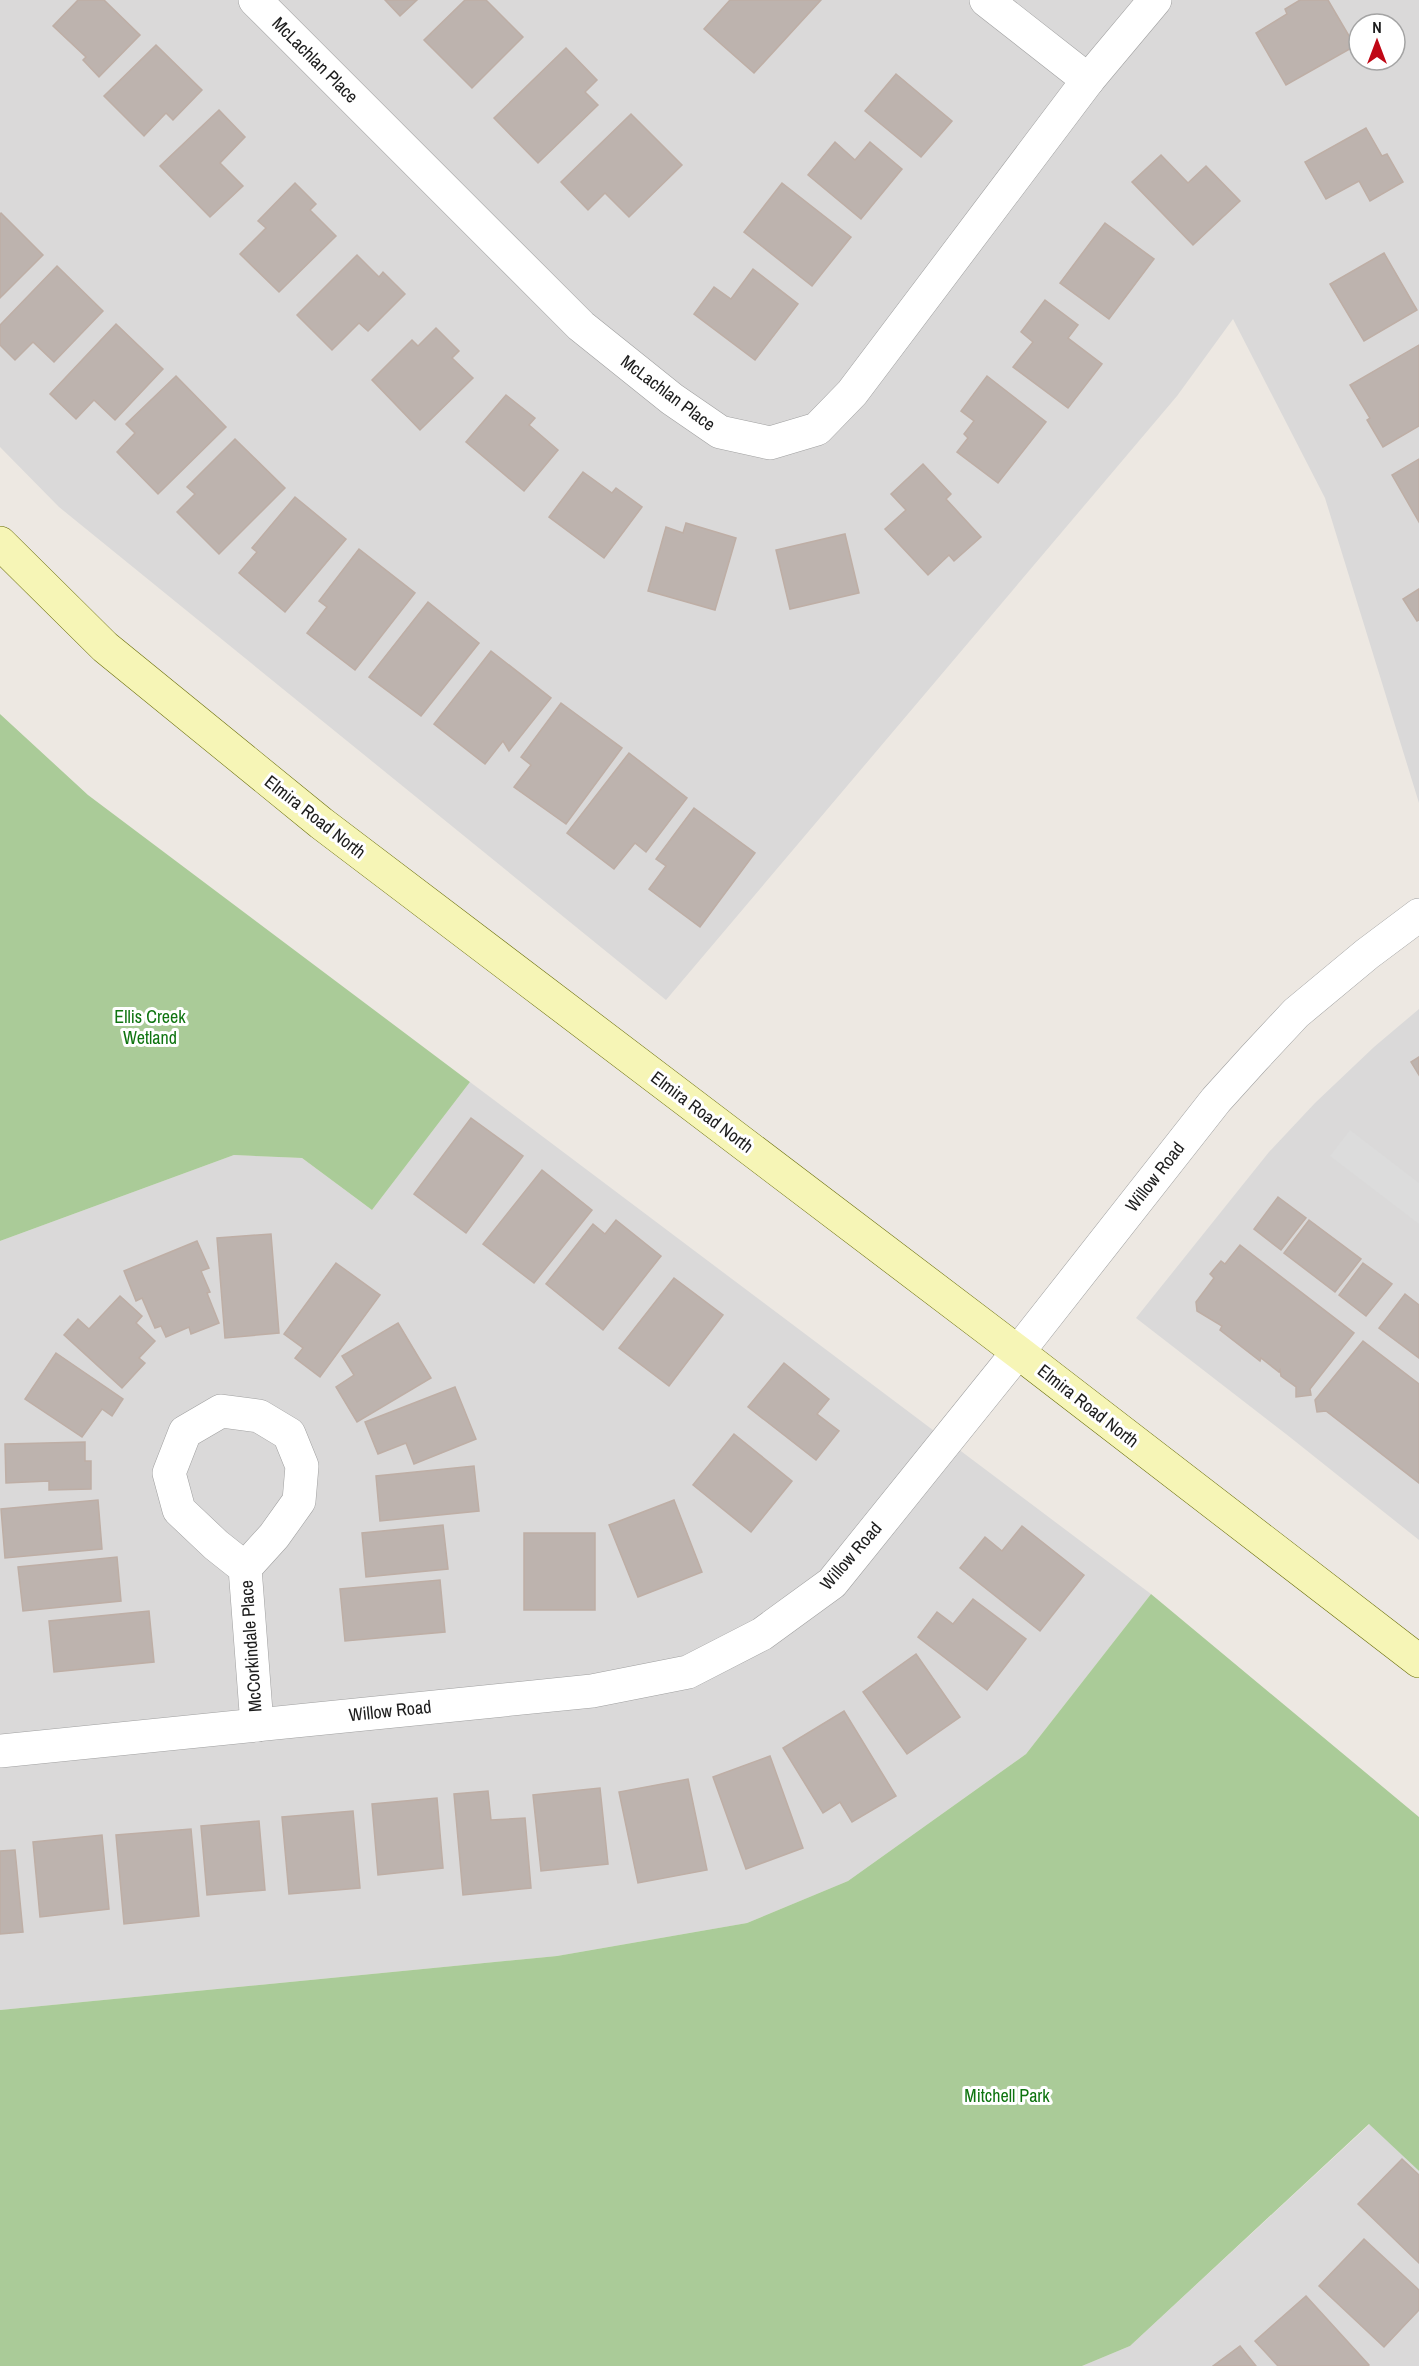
<svg xmlns="http://www.w3.org/2000/svg" width="1419" height="2366" font-family="'Archivo Narrow',sans-serif">
	<style>
		.residential { fill: #dad9d9; fill-rule: evenodd }
		.forest { fill: #aacb98 }
		.parking { fill: #dcdcdc }
		.building { fill: #bdb3ae; stroke: #beaea5; stroke-width: 1.5 }
		.lines { fill: none; stroke-linecap: round; stroke-linejoin: round }
		.minor-casing { stroke: #a0a0a0; stroke-width: 34 }
		.tertiary-casing { stroke: #a0a0a0; stroke-width: 34 }
		.secondary-casing { stroke: #696d09; stroke-width: 34 }
		.minor { stroke: #fff; stroke-width: 33 }
		.tertiary { stroke: #fff; stroke-width: 33 }
		.secondary { stroke: #f6f5b6; stroke-width: 33 }
		.labels { text-anchor: middle; stroke-width: 6; stroke-linejoin: round; paint-order: stroke }
		.street-label { font-size: 18px; fill: #1c1c1c; stroke: #fff }
		.park-label { font-size: 18px; fill: #0f7410; stroke: #fff }
	</style>
	<rect width="100%" height="100%" fill="#ede8e2"/>
	<g class="residential">
		<path d="M 0,0 L 1419,0 L 1419,803 L 1325,498 L 1233,319 L 1177,396 L 666,1000 L 59,507 L 0,447 ZM 1359,24 L 1395,24 L 1395,60 L 1359,60 Z"/>
		<polygon points="1419,1009 1419,1540 1286,1434 1136,1318 1269,1152 1315,1103 1374,1047"/>
		<polygon points="470,1082 1151,1594 1026,1754 848,1881 747,1923 557,1956 0,2010 0,1241 234,1155 302,1158 372,1210"/>
		<polygon points="1370,2124 1419,2171 1419,2366 1082,2366 1130,2346"/>
	</g>
	<g class="forest">
		<polygon points="0,714 88,795 470,1082 372,1210 302,1158 234,1155 0,1241"/>
		<polygon points="1151,1594 1419,1817 1419,2171 1369,2124 1130,2346 1082,2366 0,2366 0,2010 557,1956 747,1923 848,1881 1026,1754"/>
	</g>
	<polygon class="parking" points="1350,1130 1419,1183 1419,1224 1330,1156"/>
	<g class="building">
		<polygon points="78,0 104,0 140,35 99,77 83,60 86,57 53,26"/>
		<polygon points="385,0 417,0 400,16"/>
		<polygon points="465,0 486,0 523,37 472,88 424,40"/>
		<polygon points="730,0 821,0 754,73 704,29"/>
		<polygon points="1300,0 1328,0 1355,46 1286,85 1256,33 1287,14 1285,9"/>
		<polygon points="156,45 202,90 173,120 166,113 144,136 104,96"/>
		<polygon points="566,48 597,80 585,92 598,105 538,163 494,118"/>
		<polygon points="896,74 952,121 921,157 865,111"/>
		<polygon points="219,110 245,137 220,163 243,186 210,217 160,166"/>
		<polygon points="631,114 682,165 629,217 605,193 588,210 561,182"/>
		<polygon points="1366,128 1382,156 1387,154 1403,182 1370,201 1359,181 1326,199 1305,162"/>
		<polygon points="835,142 855,160 870,142 902,169 861,219 808,175"/>
		<polygon points="1161,155 1188,183 1206,166 1240,201 1193,245 1132,182"/>
		<polygon points="295,183 316,204 310,210 336,236 279,292 240,254 266,228 258,221"/>
		<polygon points="782,183 851,237 812,286 744,232"/>
		<polygon points="1,213 43,255 0,298 0,214"/>
		<polygon points="1105,223 1154,259 1109,319 1060,283"/>
		<polygon points="1384,253 1417,310 1364,341 1330,284"/>
		<polygon points="357,255 379,277 383,272 405,294 368,331 359,323 332,350 297,315"/>
		<polygon points="57,266 103,311 54,362 33,342 15,360 0,345 0,325"/>
		<polygon points="753,269 798,304 755,360 694,314 714,287 731,299"/>
		<polygon points="1045,300 1078,325 1068,338 1102,364 1068,408 1013,367 1033,342 1021,332"/>
		<polygon points="116,324 163,369 115,420 94,400 76,419 50,394"/>
		<polygon points="436,328 459,351 452,358 473,378 420,430 372,380 412,340 418,346"/>
		<polygon points="1419,345 1419,426 1383,447 1367,420 1370,418 1350,385"/>
		<polygon points="176,376 226,427 158,494 117,452 135,433 126,424"/>
		<polygon points="987,376 1046,422 998,483 957,452 968,438 964,434 974,421 961,411"/>
		<polygon points="506,395 535,418 529,425 558,450 524,491 466,442"/>
		<polygon points="235,439 285,488 219,554 177,512 195,494 187,487"/>
		<polygon points="1419,459 1419,522 1392,475"/>
		<polygon points="923,464 951,494 946,499 981,537 954,561 949,555 928,575 885,529 906,510 891,494"/>
		<polygon points="583,472 612,493 616,488 642,507 604,558 549,517"/>
		<polygon points="295,497 346,539 285,612 239,573 257,552 252,548"/>
		<polygon points="686,523 736,538 715,610 648,591 666,527 683,533"/>
		<polygon points="845,534 859,593 790,609 776,550"/>
		<polygon points="359,549 415,593 355,670 307,633 327,607 319,601"/>
		<polygon points="1419,589 1419,620 1417,621 1403,599"/>
		<polygon points="428,602 479,643 421,716 369,677"/>
		<polygon points="491,651 551,698 509,751 503,741 485,764 434,724"/>
		<polygon points="561,703 622,748 566,824 514,787 531,765 521,757"/>
		<polygon points="629,753 687,798 646,852 635,843 614,869 567,833"/>
		<polygon points="694,808 755,853 700,927 649,889 666,866 656,859"/>
		<polygon points="1419,1057 1419,1075 1411,1062"/>
		<polygon points="471,1118 523,1156 466,1233 414,1194"/>
		<polygon points="542,1170 592,1210 534,1283 483,1244"/>
		<polygon points="1278,1197 1306,1218 1281,1250 1254,1229"/>
		<polygon points="616,1220 661,1256 603,1330 546,1284 593,1224 605,1234"/>
		<polygon points="1309,1220 1361,1259 1335,1292 1284,1253"/>
		<polygon points="271,1234 279,1333 225,1338 217,1238"/>
		<polygon points="197,1241 209,1268 201,1271 210,1292 207,1293 219,1323 191,1334 189,1327 166,1337 161,1326 155,1328 142,1298 136,1301 124,1271"/>
		<polygon points="1240,1245 1354,1333 1310,1389 1311,1395 1296,1397 1296,1387 1281,1376 1280,1370 1279,1372 1261,1358 1260,1361 1220,1330 1222,1326 1197,1311 1196,1302 1214,1278 1210,1274 1221,1261 1225,1264"/>
		<polygon points="336,1263 380,1295 320,1377 295,1358 303,1348 284,1334"/>
		<polygon points="1363,1263 1392,1284 1366,1316 1339,1295"/>
		<polygon points="674,1278 723,1315 669,1386 619,1348"/>
		<polygon points="1405,1294 1419,1305 1419,1358 1379,1328"/>
		<polygon points="120,1296 142,1316 136,1323 155,1341 139,1358 145,1363 122,1388 64,1335 78,1319 89,1329"/>
		<polygon points="398,1323 431,1378 357,1422 336,1387 354,1375 342,1356"/>
		<polygon points="1363,1341 1419,1384 1419,1483 1326,1411 1317,1412 1315,1400"/>
		<polygon points="56,1353 123,1399 112,1416 102,1409 82,1437 25,1399"/>
		<polygon points="784,1363 829,1399 817,1414 839,1431 816,1460 748,1407"/>
		<polygon points="455,1387 476,1439 414,1464 406,1443 378,1454 365,1422"/>
		<polygon points="734,1434 792,1481 751,1532 693,1485"/>
		<polygon points="85,1442 85,1461 91,1461 91,1489 49,1490 49,1481 6,1483 5,1444"/>
		<polygon points="474,1466 479,1511 380,1521 376,1476"/>
		<polygon points="98,1500 102,1549 5,1558 1,1509"/>
		<polygon points="674,1500 702,1572 638,1597 609,1525"/>
		<polygon points="443,1525 448,1569 366,1577 362,1533"/>
		<polygon points="1022,1526 1084,1575 1040,1631 960,1568 985,1537 1002,1551"/>
		<rect x="524" y="1533" width="71" height="77"/>
		<polygon points="117,1557 121,1601 23,1611 18,1567"/>
		<polygon points="440,1580 445,1632 345,1641 340,1589"/>
		<polygon points="973,1599 1026,1639 987,1690 918,1637 937,1612 953,1624"/>
		<polygon points="149,1611 154,1662 54,1672 49,1621"/>
		<polygon points="916,1654 960,1717 907,1754 863,1692"/>
		<polygon points="844,1711 896,1796 852,1822 840,1802 823,1813 783,1748"/>
		<polygon points="770,1756 803,1848 746,1869 713,1777"/>
		<polygon points="688,1779 707,1870 638,1883 619,1792"/>
		<polygon points="600,1788 608,1864 541,1871 533,1795"/>
		<polygon points="488,1791 491,1820 525,1818 531,1888 463,1895 454,1794"/>
		<polygon points="437,1798 443,1868 378,1875 372,1804"/>
		<polygon points="353,1811 360,1888 289,1894 282,1817"/>
		<polygon points="259,1821 265,1890 207,1895 201,1826"/>
		<polygon points="191,1829 199,1916 124,1924 116,1835"/>
		<polygon points="102,1835 109,1909 40,1917 33,1842"/>
		<polygon points="15,1850 23,1932 0,1934 0,1851"/>
		<polygon points="1402,2159 1419,2175 1419,2263 1358,2204"/>
		<polygon points="1364,2239 1419,2290 1419,2310 1384,2347 1319,2286"/>
		<polygon points="1306,2296 1369,2365 1368,2366 1278,2366 1255,2341"/>
		<polygon points="1240,2346 1256,2366 1213,2366"/>
	</g>
	<g class="lines">
		<defs>
			<g id="minor">
				<polyline points="255,0 581,326 672,399 720,432 770,443 817,429 852,393 1088,80 1155,0"/>
				<polyline points="986,0 1088,80"/>
				<polyline points="245,1568 216,1545 179,1510 169,1473 185,1432 221,1411 259,1416 289,1434 302,1466 299,1501 274,1536 245,1568 257,1725"/>
				<polyline points="0,1751 592,1691 688,1672 762,1634 832,1583 1018,1352"/>
			</g>
			<polyline id="tertiary" points="1018,1352 1216,1100 1254,1058 1296,1013 1367,954 1419,915"/>
			<polyline id="secondary" points="0,543 105,647 321,823 1018,1352 1419,1661"/>
		</defs>
		<use href="#minor" class="minor-casing"/>
		<use href="#tertiary" class="tertiary-casing"/>
		<use href="#secondary" class="secondary-casing"/>
		<use href="#minor" class="minor"/>
		<use href="#tertiary" class="tertiary"/>
		<use href="#secondary" class="secondary"/>
	</g>
	<g class="labels">
		<g class="street-label">
			<text transform="translate(315 60) rotate(45)" y="6">McLachlan Place</text>
			<text transform="translate(668 393) rotate(37)" y="6">McLachlan Place</text>
			<text transform="translate(315 817) rotate(38)" y="6">Elmira Road North</text>
			<text transform="translate(702 1112) rotate(37)" y="6">Elmira Road North</text>
			<text transform="translate(1155 1177) rotate(-52)" y="6">Willow Road</text>
			<text transform="translate(1088 1406) rotate(38)" y="6">Elmira Road North</text>
			<text transform="translate(851 1556) rotate(-49)" y="6">Willow Road</text>
			<text transform="translate(251 1646) rotate(-94)" y="6">McCorkindale Place</text>
			<text transform="translate(390 1711) rotate(-6)" y="6">Willow Road</text>
		</g>
		<g class="park-label">
			<text x="150" y="1023">Ellis Creek<tspan x="150" dy="21">Wetland</tspan></text>
			<text x="1007" y="2102">Mitchell Park</text>
		</g>
	</g>
	<g transform="translate(1377 42)"><circle r="28" fill="#ffffff" stroke="#a4a4a4" stroke-width="1.5"/>
	<path d="M0-4.5L10 22L0 15L-10 22Z" fill="#c00715"/>
	<text y="-9" font-size="16" font-weight="bold" text-anchor="middle" fill="#1c1c1c">N</text>
	</g>
</svg>
